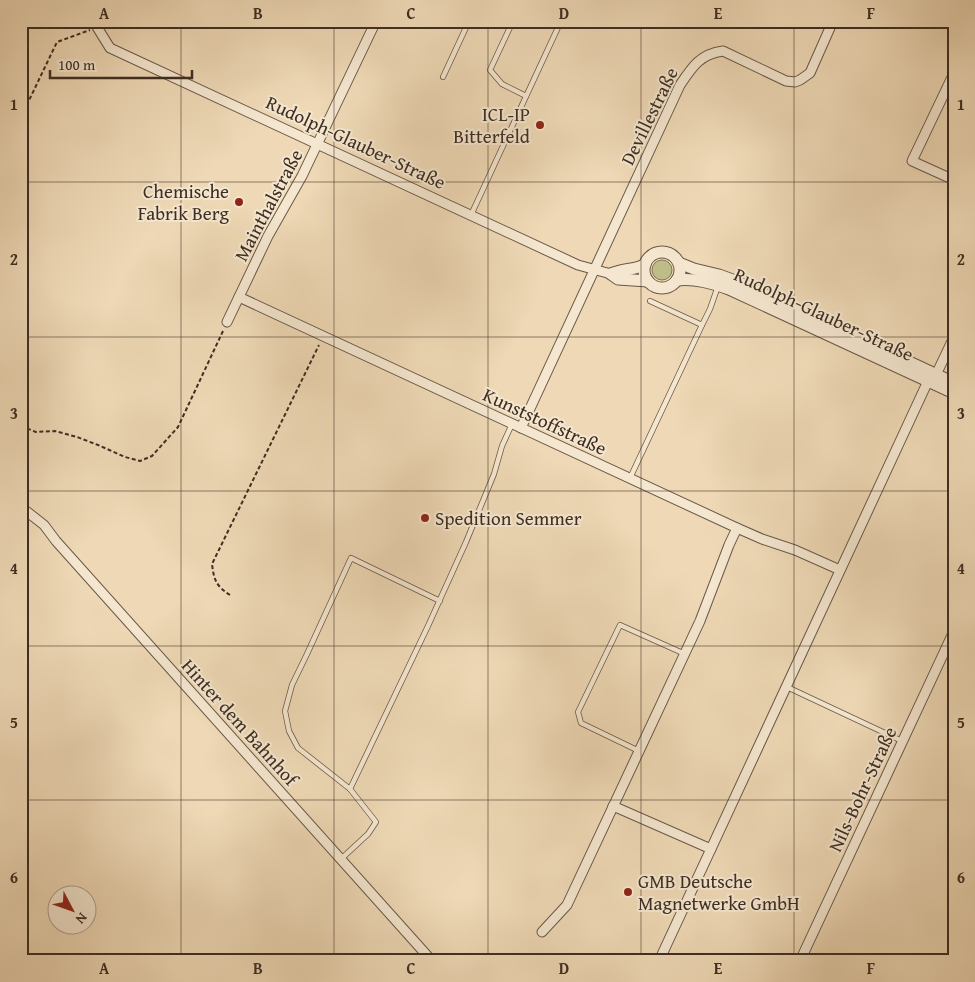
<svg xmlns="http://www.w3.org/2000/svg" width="975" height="982" font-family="'Gentium Book Plus',serif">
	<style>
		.green { fill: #bebd8a; stroke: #7e7656 }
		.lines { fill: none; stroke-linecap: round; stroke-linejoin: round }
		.service-casing { stroke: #6a5847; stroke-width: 6 }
		.minor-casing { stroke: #6a5847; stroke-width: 11 }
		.tertiary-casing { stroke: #6a5847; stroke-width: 13 }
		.path { stroke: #3e2e22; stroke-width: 2; stroke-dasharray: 4 2.5; stroke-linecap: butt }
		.service { stroke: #f4e6cf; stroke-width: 4.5 }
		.minor { stroke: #f4e6cf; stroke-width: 9 }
		.tertiary { stroke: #f4e6cf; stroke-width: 11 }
		.grid { fill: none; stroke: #3e2e22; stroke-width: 1; stroke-opacity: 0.55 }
		.poi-dot { fill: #8f2418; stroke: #f4e6cf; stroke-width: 2 }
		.labels { text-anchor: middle; stroke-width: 4; stroke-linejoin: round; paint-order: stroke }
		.poi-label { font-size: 19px; fill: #3e2e22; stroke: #f4e6cf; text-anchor: end }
		.street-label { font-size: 19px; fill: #3e2e22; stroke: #f4e6cf }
		.neatline { fill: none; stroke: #3e2e22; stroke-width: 2 }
		.grid-label { font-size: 16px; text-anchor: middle; font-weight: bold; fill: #3e2e22 }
	</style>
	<rect width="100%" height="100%" fill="#eed8b5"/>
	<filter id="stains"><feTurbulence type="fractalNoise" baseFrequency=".004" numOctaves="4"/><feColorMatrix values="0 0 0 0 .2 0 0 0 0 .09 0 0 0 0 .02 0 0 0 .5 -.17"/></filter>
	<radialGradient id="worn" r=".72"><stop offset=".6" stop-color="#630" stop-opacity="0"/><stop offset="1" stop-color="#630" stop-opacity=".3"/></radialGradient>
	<circle class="green" cx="662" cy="270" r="10"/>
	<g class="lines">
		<defs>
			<g id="service">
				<polyline points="513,21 490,70 502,84 526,96"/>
				<polyline points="443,77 469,21"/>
				<polyline points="471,215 561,21"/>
				<polyline points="650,301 702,325 710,309 718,286"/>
				<polyline points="630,478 702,325"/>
				<polyline points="440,601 351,558 307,654 292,685 285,711 289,731 298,748 350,789 428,626 466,542 494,474 502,446 512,424"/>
				<polyline points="787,687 902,741"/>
				<polyline points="639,751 581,723 578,712 620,625 685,654"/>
				<polyline points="341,859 368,834 376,822 350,789"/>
			</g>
			<g id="minor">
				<polyline points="97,27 110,48 578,265 611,274"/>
				<polyline points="954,73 912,161 954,180"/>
				<polyline points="239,297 737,528 762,539 795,550 840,570"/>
				<polyline points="227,322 268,236 302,176 376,21"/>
				<polyline points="934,379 954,337"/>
				<path d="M 521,428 L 680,85 C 692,67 700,54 723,51 L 786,81 L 795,82 L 800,80 L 810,73 L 833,21"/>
				<polyline points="21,507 44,525 56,541 432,961"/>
				<polyline points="613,806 711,849"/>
				<polyline points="542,932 567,905 700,621 729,545 737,528"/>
				<polyline points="659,961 928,381"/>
				<polyline points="800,961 954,631"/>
			</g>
			<g id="tertiary">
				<circle cx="662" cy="270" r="18"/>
				<polyline points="679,263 694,269 719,275 738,282 954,383"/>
				<polyline points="611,274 618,279 648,281"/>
				<path d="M 611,274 C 623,269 633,270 645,265"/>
				<path d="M 677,280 C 695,278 712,283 729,289 L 954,393"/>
			</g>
		</defs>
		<use href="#service" class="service-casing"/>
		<use href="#minor" class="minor-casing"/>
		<use href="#tertiary" class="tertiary-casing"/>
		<g class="path">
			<polyline points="21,117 57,42 90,30"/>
			<polyline points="21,426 36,432 55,431 77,437 98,445 125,457 140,461 152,456 178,427 186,410 223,331"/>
			<path d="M 230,595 C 216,586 214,580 212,564 L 319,345"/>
		</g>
		<use href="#service" class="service"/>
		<use href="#minor" class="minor"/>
		<use href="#tertiary" class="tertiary"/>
	</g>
	<path class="grid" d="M 181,21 L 181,961M 334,21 L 334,961M 488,21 L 488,961M 641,21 L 641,961M 794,21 L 794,961M 21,182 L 954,182M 21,337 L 954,337M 21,491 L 954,491M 21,646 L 954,646M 21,800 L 954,800"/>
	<g class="poi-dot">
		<circle cx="540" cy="125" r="5"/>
		<circle cx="239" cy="202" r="5"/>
		<circle cx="425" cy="518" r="5"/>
		<circle cx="628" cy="892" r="5"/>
	</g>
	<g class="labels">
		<g class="poi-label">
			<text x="530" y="121">ICL-IP<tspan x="530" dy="22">Bitterfeld</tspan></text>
			<text x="229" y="198">Chemische<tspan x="229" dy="22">Fabrik Berg</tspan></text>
			<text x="435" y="525" text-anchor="start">Spedition Semmer</text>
			<text x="638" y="888" text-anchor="start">GMB Deutsche<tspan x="638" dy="22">Magnetwerke GmbH</tspan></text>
		</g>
		<g class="street-label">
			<text transform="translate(649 116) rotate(-64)" y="7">Devillestraße</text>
			<text transform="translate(356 142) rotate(25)" y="7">Rudolph-Glauber-Straße</text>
			<text transform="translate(268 205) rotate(-62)" y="7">Mainthalstraße</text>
			<text transform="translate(824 314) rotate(25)" y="7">Rudolph-Glauber-Straße</text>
			<text transform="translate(545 421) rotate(25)" y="7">Kunststoffstraße</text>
			<text transform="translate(240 722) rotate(48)" y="7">Hinter dem Bahnhof</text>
			<text transform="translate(862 789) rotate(-65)" y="7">Nils-Bohr-Straße</text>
		</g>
	</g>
	<rect width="975" height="982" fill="none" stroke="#eed8b5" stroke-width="55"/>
	<g transform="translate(72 910) rotate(131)"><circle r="24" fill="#f4e6cf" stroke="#ab9c8a"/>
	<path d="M0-4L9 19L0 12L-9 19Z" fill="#8f2418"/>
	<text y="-8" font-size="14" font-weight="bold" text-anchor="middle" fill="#3e2e22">N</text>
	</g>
	<path d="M50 70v8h142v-8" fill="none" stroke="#3e2e22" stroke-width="2.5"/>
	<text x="58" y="70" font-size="15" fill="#3e2e22" stroke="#f4e6cf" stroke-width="4" paint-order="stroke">100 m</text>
	<rect x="28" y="28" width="920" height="926" class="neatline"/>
	<g class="grid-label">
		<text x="104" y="19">A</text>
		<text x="258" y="19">B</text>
		<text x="411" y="19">C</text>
		<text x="564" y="19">D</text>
		<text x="718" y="19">E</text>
		<text x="871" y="19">F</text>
		<text x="14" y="110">1</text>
		<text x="961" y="110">1</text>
		<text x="14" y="265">2</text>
		<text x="961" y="265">2</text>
		<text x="14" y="419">3</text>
		<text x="961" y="419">3</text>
		<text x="14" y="574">4</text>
		<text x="961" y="574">4</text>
		<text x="14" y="728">5</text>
		<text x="961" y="728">5</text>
		<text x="14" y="883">6</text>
		<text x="961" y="883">6</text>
		<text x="104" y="974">A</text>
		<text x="258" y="974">B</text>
		<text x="411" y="974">C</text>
		<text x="564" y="974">D</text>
		<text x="718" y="974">E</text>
		<text x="871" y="974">F</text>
	</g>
	<rect width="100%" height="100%" filter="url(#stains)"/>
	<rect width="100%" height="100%" fill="url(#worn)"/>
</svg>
